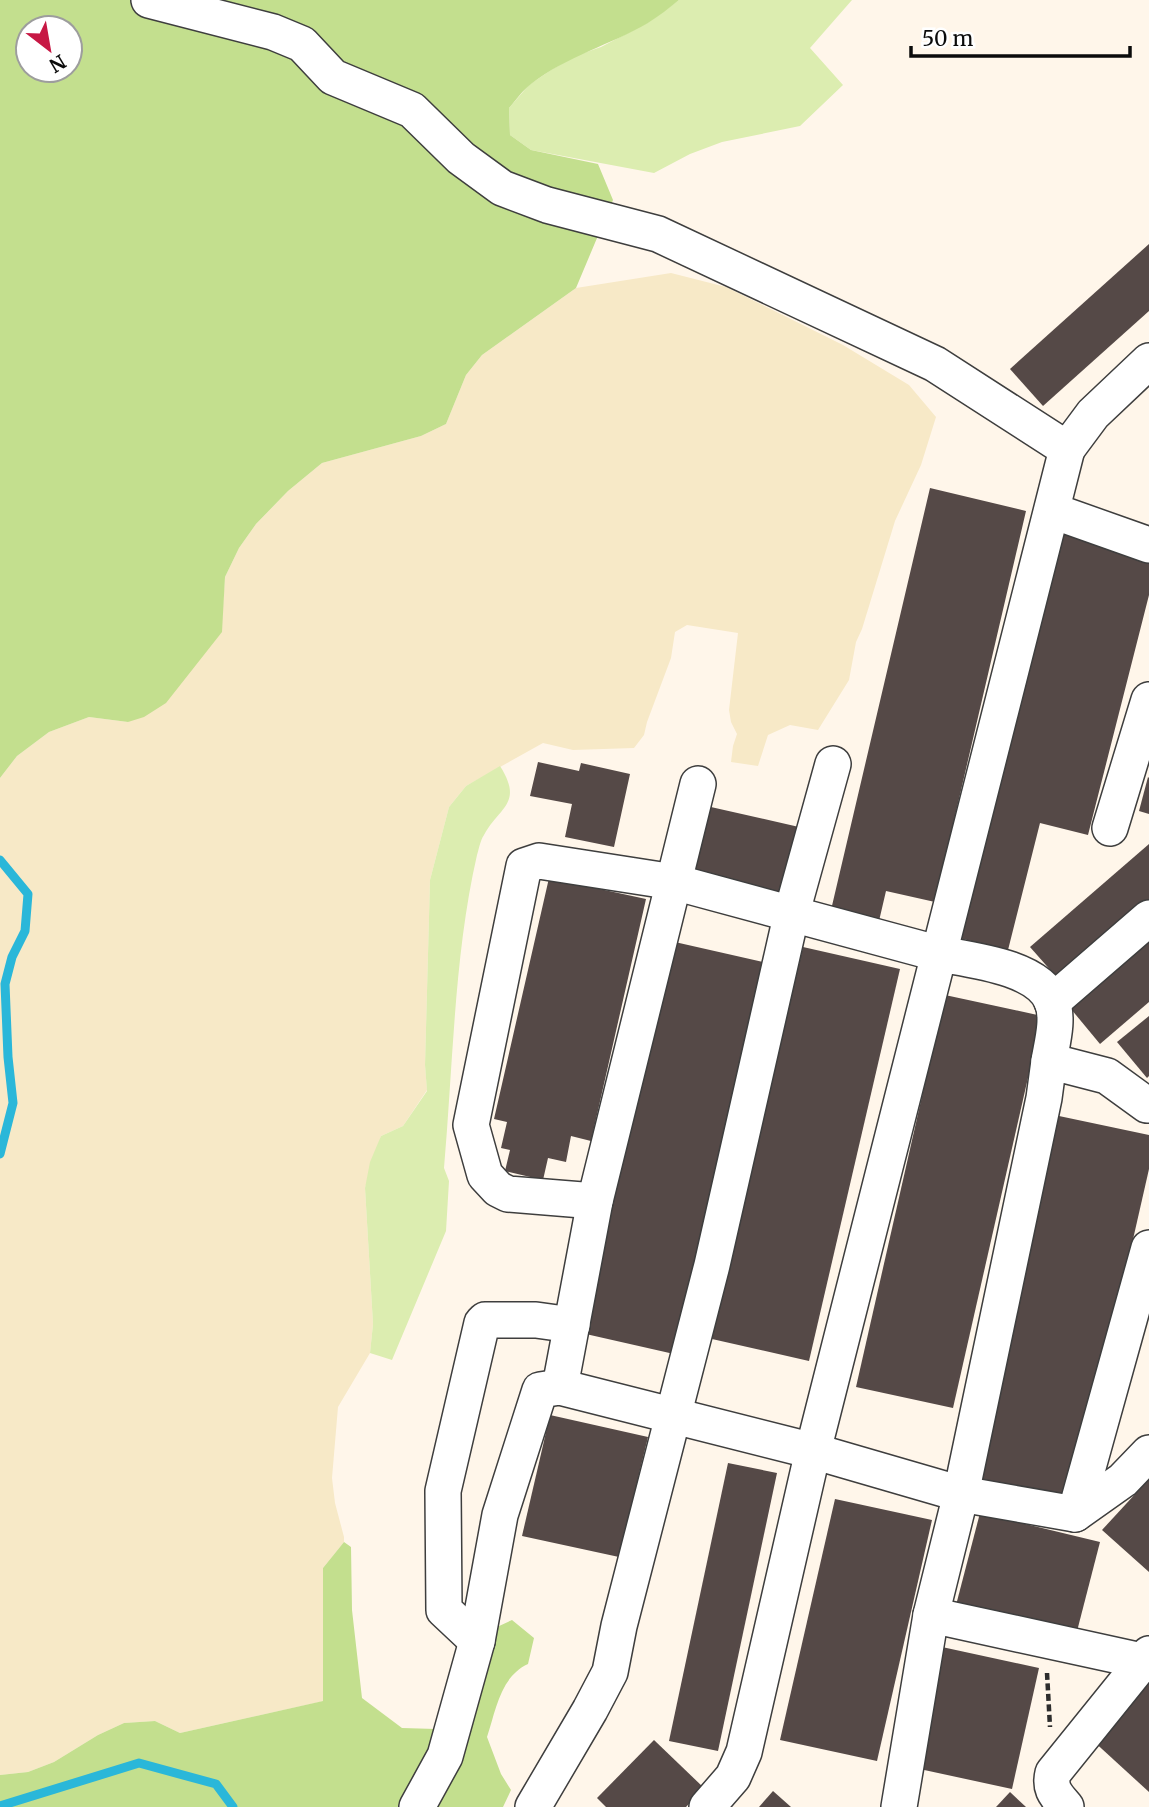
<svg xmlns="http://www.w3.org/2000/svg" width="1149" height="1807" font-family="Merriweather,serif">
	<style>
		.farmland { fill: #f7e9c7 }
		.green { fill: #dcedb0 }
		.forest { fill: #c3df8e; fill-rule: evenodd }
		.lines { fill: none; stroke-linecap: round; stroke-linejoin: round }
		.stream { stroke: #2ab7d9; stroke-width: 9 }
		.building { fill: #554947 }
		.minor-casing { stroke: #3e3e3e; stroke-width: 38 }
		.path { stroke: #2d2d2d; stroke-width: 4.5; stroke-dasharray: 7 3.5; stroke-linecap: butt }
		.minor { stroke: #fff; stroke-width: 35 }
	</style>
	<rect width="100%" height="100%" fill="#fff6ea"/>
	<polygon class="farmland" points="671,273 726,287 843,345 909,385 936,417 921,465 895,521 862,629 856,642 849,680 818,730 790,725 768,735 758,766 731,762 733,746 737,734 731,722 729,710 738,633 687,625 675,632 671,658 647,722 644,735 634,748 573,750 543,743 466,786 449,807 430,880 425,1065 427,1090 403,1126 381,1136 365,1188 373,1324 370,1353 338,1407 332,1478 335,1503 344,1537 344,1542 323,1568 324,1701 180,1733 155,1721 124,1723 98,1735 54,1762 28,1772 0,1775 0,778 17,756 49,732 89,717 128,722 221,633 225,577 239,548 256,524 288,491 322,463 421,436 446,424 466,375 482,355 576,288"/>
	<g class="green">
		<polygon points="679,0 852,0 810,48 843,85 800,126 722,142 690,154 654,173 531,150 510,135 509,108 529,85 551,70 575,56 601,47 649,22"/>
		<path d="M 500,766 C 524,804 499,807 484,835 C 480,841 479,849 477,855 C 454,955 453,1066 444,1168 L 449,1181 L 446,1231 L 392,1360 L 370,1353 L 373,1324 L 365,1188 L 370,1162 L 381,1136 L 403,1126 L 427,1091 L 425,1065 L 430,880 L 449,807 L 466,786 Z"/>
	</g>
	<g class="forest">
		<path d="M 0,0 L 679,0 C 669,8 659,16 648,23 C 610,45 567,56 531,84 C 523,90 516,100 509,108 L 510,135 L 531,150 L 598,164 L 613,200 L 576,288 L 482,355 L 466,375 L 446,424 L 421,436 L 322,463 L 288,491 L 256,524 L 239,548 L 225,577 L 222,632 L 166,703 L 144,717 L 128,722 L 89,717 L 49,732 L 17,756 L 0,778 ZM 28,28 L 70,28 L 70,70 L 28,70 Z"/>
		<path d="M 344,1542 L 351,1547 L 352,1610 L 362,1698 L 402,1728 L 436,1729 L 497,1627 L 512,1620 L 534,1638 L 528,1664 C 500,1677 496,1710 487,1737 L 501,1774 L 511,1790 L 503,1807 L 0,1807 L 0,1775 L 28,1772 L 54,1762 L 98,1735 L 124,1723 L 155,1721 L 180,1733 L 323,1701 L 323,1568 Z"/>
	</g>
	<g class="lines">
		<g class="stream">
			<polyline points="0,860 28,894 25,931 12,957 5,984 8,1057 13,1103 0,1154"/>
			<polyline points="0,1806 139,1763 216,1784 233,1807"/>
		</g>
	</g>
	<g class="building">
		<polygon points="1149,244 1149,311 1043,406 1010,369"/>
		<polygon points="930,488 1026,511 935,902 886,891 879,921 831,910"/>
		<polygon points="1062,532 1149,553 1149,595 1088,835 1040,823 1008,950 959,938"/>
		<polygon points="538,762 579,771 581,763 630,774 614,847 565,837 572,804 530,796"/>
		<polygon points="1148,777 1149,778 1149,814 1139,811"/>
		<polygon points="702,805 799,827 784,894 687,872"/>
		<polygon points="1149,844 1149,904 1060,981 1030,947"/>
		<polygon points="549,878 646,899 591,1141 571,1136 566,1162 548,1158 543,1180 505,1171 510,1150 501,1148 507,1122 494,1119"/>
		<polygon points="666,940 763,962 674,1354 577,1332"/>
		<polygon points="1149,942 1149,1002 1100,1044 1071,1009"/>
		<polygon points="803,947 900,969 809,1361 712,1339"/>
		<polygon points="945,995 1042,1016 953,1408 856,1387"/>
		<polygon points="1149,1016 1149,1076 1147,1078 1117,1042"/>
		<polygon points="1059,1116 1149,1135 1149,1169 1074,1499 977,1478"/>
		<polygon points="550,1415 648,1437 619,1557 522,1536"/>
		<polygon points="728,1463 777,1473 718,1751 669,1741"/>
		<polygon points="1149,1479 1149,1572 1102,1530"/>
		<polygon points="835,1499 932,1520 877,1761 780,1740"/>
		<polygon points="980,1513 1100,1542 1075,1639 955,1609"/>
		<polygon points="942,1647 1039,1668 1012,1789 915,1768"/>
		<polygon points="1149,1675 1149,1792 1090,1738"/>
		<polygon points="654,1740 704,1788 686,1807 606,1807 597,1798"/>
		<polygon points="773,1791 791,1807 759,1807"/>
		<polygon points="1010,1792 1026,1807 996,1807"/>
	</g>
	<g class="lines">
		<defs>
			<g id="minor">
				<polyline points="149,0 273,32 302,44 333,77 412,110 461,158 502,188 547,205 658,234 935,364 1067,449 813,1451 744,1752 733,1777 707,1807"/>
				<polyline points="1067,449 1093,414 1149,361"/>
				<polyline points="1053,511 1149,545"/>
				<polyline points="1110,828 1149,700"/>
				<polyline points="1052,1002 1149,918"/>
				<path d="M 595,1201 L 508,1194 L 498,1189 L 485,1175 L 471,1125 L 524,866 L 539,861 L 674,882 L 940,954 C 972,960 1038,967 1052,1001 C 1059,1019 1052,1043 1049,1061"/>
				<polyline points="560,1387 595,1201 698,784"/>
				<polyline points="1075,1514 1123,1480 1149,1453"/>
				<polyline points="931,1615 1142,1661"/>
				<polyline points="477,1641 444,1610 443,1491 482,1323 485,1320 536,1320 572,1325"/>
				<polyline points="417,1807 445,1756 477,1641 500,1515 540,1390 560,1387 813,1451 961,1494 1075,1514 1149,1248"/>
				<polyline points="533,1807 590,1710 610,1672 619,1626 712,1265 792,912 833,764"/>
				<polyline points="899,1807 931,1615 961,1494 1044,1098 1049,1061 1107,1076 1147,1105"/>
				<path d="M 1066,1807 C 1056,1795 1049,1789 1053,1773 L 1149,1654"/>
			</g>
		</defs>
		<use href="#minor" class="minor-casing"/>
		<polyline class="path" points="1047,1673 1050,1727"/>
		<use href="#minor" class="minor"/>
	</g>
	<g transform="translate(49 49) rotate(149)"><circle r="33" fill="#ffffff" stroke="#9d9d9d" stroke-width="2"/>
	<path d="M0-5L12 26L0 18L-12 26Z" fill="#c71844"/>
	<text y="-10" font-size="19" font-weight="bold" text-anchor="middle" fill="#0b0b0b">N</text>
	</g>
	<path d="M911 46v10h219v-10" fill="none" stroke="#0b0b0b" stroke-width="3.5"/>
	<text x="922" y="46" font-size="21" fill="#0b0b0b" stroke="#ffffff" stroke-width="5" paint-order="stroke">50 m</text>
</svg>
